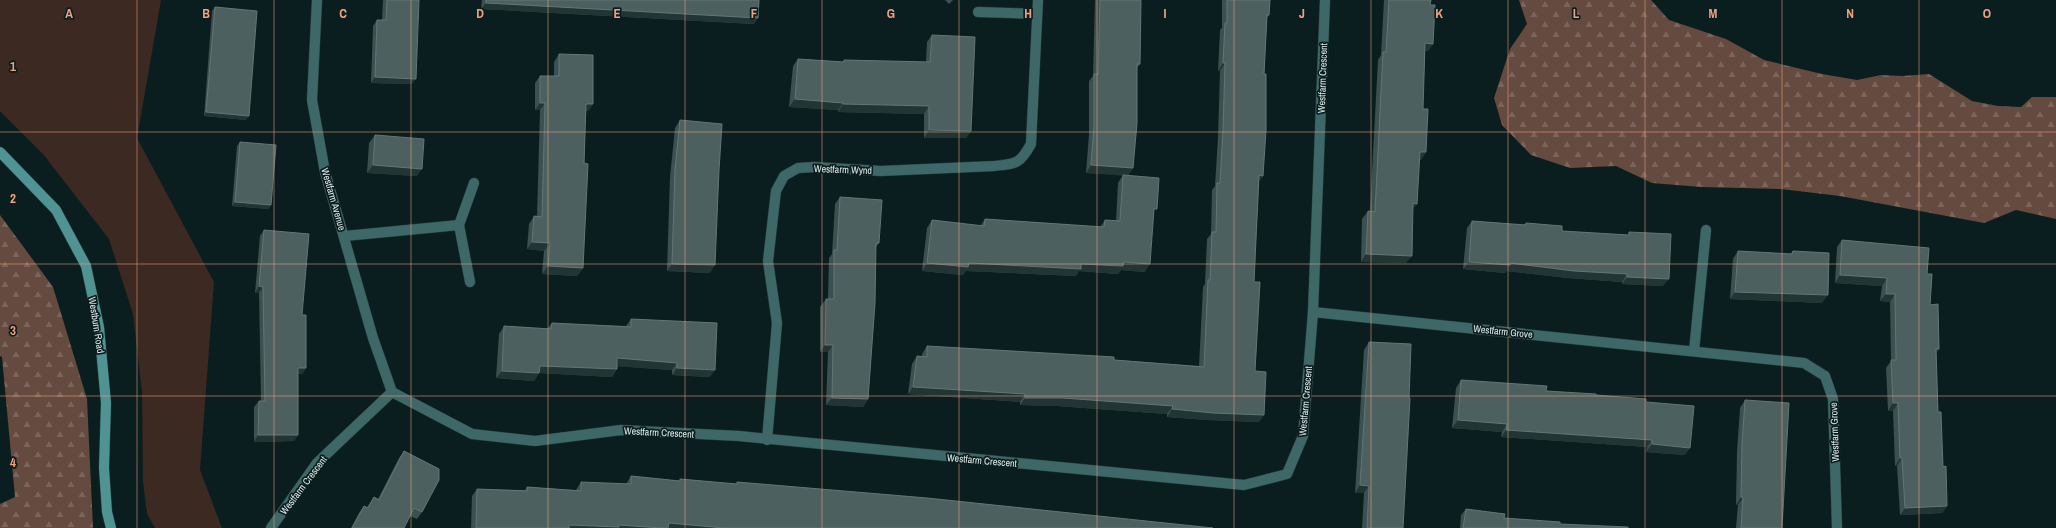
<svg xmlns="http://www.w3.org/2000/svg" width="2056" height="528" font-family="'Archivo Narrow',sans-serif">
	<style>
		.grass { fill: #3c2921 }
		.forest { fill: url(#forest-firs) }
		.lines { fill: none; stroke-linecap: round; stroke-linejoin: round }
		.street-casing { stroke: #283a3b; stroke-width: 11 }
		.secondary-casing { stroke: #283a3b; stroke-width: 11 }
		.street { stroke: #3e6767; stroke-width: 10 }
		.secondary { stroke: #4f9393; stroke-width: 10 }
		.wall { fill: #3b5050 }
		.shaded-wall { fill: #213535 }
		.building { fill: #4d6060; stroke: #637676 }
		.grid { fill: none; stroke: #f2a07f; stroke-width: 1; stroke-opacity: 0.55 }
		.labels { text-anchor: middle; stroke-width: 3.5; stroke-linejoin: round; paint-order: stroke }
		.street-label { font-size: 10px; fill: #dde9e9; stroke: #0b1e1f }
		.grid-label { font-size: 13px; text-anchor: middle; font-weight: bold; fill: #f2a07f; stroke: #0b1e1f; stroke-width: 3.5; stroke-linejoin: round; paint-order: stroke }
	</style>
	<defs>
		<pattern id="forest-firs" width="22" height="20" patternUnits="userSpaceOnUse"><rect width="22" height="20" fill="#654a3f"/><path d="M5 1l3.5 6h-7zM16 11l3.5 6h-7z" fill="#7b645b"/></pattern>
	</defs>
	<rect width="100%" height="100%" fill="#0b1e1f"/>
	<polygon class="grass" points="0,0 161,0 137,138 214,282 200,470 222,528 155,528 147,514 143,481 142,392 133,314 109,239 43,154 0,111"/>
	<g class="forest">
		<polygon points="1519,0 1651,0 1669,20 1726,39 1764,60 1822,74 1857,80 1881,75 1902,76 1929,74 1972,101 1998,106 2021,107 2032,97 2056,97 2056,219 2016,210 1984,223 1840,196 1781,189 1701,187 1652,183 1616,166 1570,168 1531,155 1502,125 1494,98 1510,49 1527,24"/>
		<polygon points="0,215 53,287 87,399 93,528 0,528 0,504 15,497 2,357 0,356"/>
	</g>
	<g class="lines">
		<defs>
			<g id="street">
				<polyline points="317,0 312,100 325,172 373,338 392,392"/>
				<polyline points="978,12 1037,14"/>
				<polyline points="345,236 459,225"/>
				<polyline points="470,282 459,225 474,183"/>
				<polyline points="1313,312 1804,363 1825,376 1833,399 1837,528"/>
				<polyline points="1694,351 1706,230"/>
				<polyline points="392,392 472,434 535,441 621,430 739,436 1244,485 1287,474 1303,436 1313,312 1325,0"/>
				<path d="M 767,440 L 777,323 L 768,261 L 776,191 L 784,176 L 798,168 L 814,167 L 881,171 L 994,166 C 1016,164 1020,164 1031,144 L 1038,0"/>
				<polyline points="271,528 317,463 392,392"/>
			</g>
			<polyline id="secondary" points="0,152 56,210 86,266 99,327 106,403 104,468 107,512 111,528"/>
		</defs>
		<use href="#street" class="street-casing"/>
		<use href="#secondary" class="secondary-casing"/>
		<use href="#street" class="street"/>
		<use href="#secondary" class="secondary"/>
	</g>
	<g class="wall">
		<polygon points="383,0 419,0 412,84 371,83 373,26 377,20 382,20"/>
		<polygon points="482,0 759,0 754,24 481,9"/>
		<polygon points="945,0 953,0 949,4"/>
		<polygon points="1095,0 1141,0 1140,64 1137,68 1133,168 1128,175 1154,213 1145,272 1121,270 1118,274 1079,271 1076,276 966,271 963,275 922,271 927,228 932,220 980,226 985,219 1100,227 1105,220 1116,221 1118,183 1123,175 1086,173 1089,134 1089,81 1093,76"/>
		<polygon points="1222,0 1270,0 1269,15 1267,18 1264,74 1263,176 1259,181 1254,282 1255,371 1259,422 1208,420 1167,417 1167,414 1057,406 1020,405 1020,402 908,394 912,364 917,356 922,356 922,354 927,346 1199,366 1203,287 1205,284 1207,239 1211,234 1212,190 1215,186 1218,137 1220,71 1218,71 1220,30 1222,28"/>
		<polygon points="1384,0 1431,0 1430,5 1433,44 1428,51 1425,51 1423,109 1426,152 1421,160 1419,160 1417,204 1413,208 1406,263 1361,262 1362,219 1368,211 1370,211 1378,60 1381,55"/>
		<polygon points="215,7 246,120 204,116 212,11"/>
		<polygon points="932,35 971,131 966,138 924,138 924,114 838,112 838,110 789,107 793,66 798,59 843,62 844,60 926,62 927,42"/>
		<polygon points="559,54 593,104 588,111 585,111 583,268 577,276 542,274 544,251 527,249 529,224 534,216 537,216 540,110 535,110 535,83 540,76 554,76 554,62"/>
		<polygon points="680,120 710,273 667,271 670,177 675,128"/>
		<polygon points="375,135 417,176 367,173 369,143"/>
		<polygon points="240,142 271,205 268,209 232,206 237,146"/>
		<polygon points="840,197 879,243 876,247 868,399 863,407 826,405 828,352 820,352 820,307 826,299 828,299 829,258 832,254 835,204"/>
		<polygon points="1472,221 1524,225 1526,223 1562,231 1628,235 1629,232 1663,286 1622,284 1622,282 1568,278 1506,271 1505,273 1463,269 1467,228"/>
		<polygon points="264,230 302,315 306,368 302,374 298,374 298,435 294,441 254,442 254,407 259,401 261,401 259,293 255,293 260,236"/>
		<polygon points="1842,240 1927,274 1930,305 1939,349 1936,354 1938,412 1947,506 1942,513 1900,515 1897,466 1895,466 1893,411 1888,411 1886,368 1891,361 1890,302 1880,301 1882,286 1835,283 1837,247"/>
		<polygon points="1738,251 1790,254 1793,251 1822,303 1730,299 1733,259"/>
		<polygon points="631,319 710,377 672,375 672,370 617,366 617,369 612,377 539,373 534,381 496,378 499,334 504,326 547,329 552,323 626,326"/>
		<polygon points="1369,342 1403,528 1362,528 1364,493 1355,493 1364,350"/>
		<polygon points="1461,380 1546,391 1596,395 1646,402 1685,455 1646,452 1647,447 1501,437 1502,432 1452,428 1456,388"/>
		<polygon points="1745,400 1782,528 1736,528 1738,505 1736,505 1737,452 1740,408"/>
		<polygon points="404,451 422,512 417,519 410,516 404,528 351,528 359,513 364,506 367,507 374,497 378,499 399,458"/>
		<polygon points="631,476 679,481 680,479 736,484 737,482 1213,528 471,528 472,496 477,489 525,490 527,487 576,490 581,482 626,484"/>
		<polygon points="1466,509 1504,518 1560,524 1628,528 1460,528 1461,515"/>
	</g>
	<g class="shaded-wall">
		<polygon points="486,3 758,18 754,24 481,9"/>
		<polygon points="1425,43 1433,44 1428,51 1420,51"/>
		<polygon points="1223,63 1225,63 1220,71 1218,71"/>
		<polygon points="375,77 416,79 412,84 371,83"/>
		<polygon points="795,99 843,103 838,110 789,107"/>
		<polygon points="540,103 545,103 540,110 535,110"/>
		<polygon points="586,104 593,104 588,111 580,111"/>
		<polygon points="843,104 929,106 924,114 838,112"/>
		<polygon points="206,112 249,116 246,120 204,116"/>
		<polygon points="929,130 971,131 966,138 924,138"/>
		<polygon points="1420,152 1426,152 1421,160 1415,159"/>
		<polygon points="373,165 422,169 417,176 367,173"/>
		<polygon points="1091,165 1133,168 1128,176 1086,173"/>
		<polygon points="1259,175 1263,176 1258,183"/>
		<polygon points="235,202 271,205 268,209 232,206"/>
		<polygon points="1413,203 1417,204 1411,211"/>
		<polygon points="532,242 550,243 544,251 527,249"/>
		<polygon points="1366,254 1412,256 1406,263 1361,262"/>
		<polygon points="1124,262 1150,264 1145,272 1121,270 1118,274 1079,271 1076,276 966,271 963,275 922,271 927,263 1081,264"/>
		<polygon points="1469,262 1510,263 1627,274 1622,282 1568,278 1506,271 1505,273 1463,269"/>
		<polygon points="672,264 715,265 710,273 667,271"/>
		<polygon points="548,266 583,268 577,276 542,274"/>
		<polygon points="1840,275 1887,278 1882,286 1835,283"/>
		<polygon points="1627,277 1669,279 1663,286 1622,284"/>
		<polygon points="259,286 263,287 259,293 255,293"/>
		<polygon points="1735,292 1828,295 1822,303 1730,299"/>
		<polygon points="1886,294 1895,294 1890,302 1880,301"/>
		<polygon points="825,345 833,345 828,352 820,352"/>
		<polygon points="1936,349 1939,349 1934,357"/>
		<polygon points="617,358 677,363 672,370 612,366"/>
		<polygon points="540,366 617,369 612,377 539,373 534,381 496,378 502,371"/>
		<polygon points="298,368 306,368 302,374 294,374"/>
		<polygon points="677,368 715,370 710,377 672,375"/>
		<polygon points="913,387 1025,394 1020,402 908,394"/>
		<polygon points="832,398 868,399 863,407 826,405"/>
		<polygon points="1025,398 1063,398 1173,406 1167,414 1057,406 1020,405"/>
		<polygon points="1893,403 1898,403 1893,411 1888,411"/>
		<polygon points="1172,409 1264,415 1259,422 1208,420 1167,417"/>
		<polygon points="1458,420 1507,424 1502,432 1452,428"/>
		<polygon points="1506,430 1652,440 1647,447 1501,437"/>
		<polygon points="258,435 298,435 294,441 254,442"/>
		<polygon points="1652,444 1690,448 1685,455 1646,452"/>
		<polygon points="1900,458 1902,458 1897,466 1895,466"/>
		<polygon points="1360,485 1369,486 1364,493 1355,493"/>
		<polygon points="1741,497 1743,498 1738,505 1736,505"/>
		<polygon points="1947,506 1942,513 1900,515 1905,508"/>
		<polygon points="669,523 724,528 665,528"/>
		<polygon points="569,525 619,525 661,528 567,528"/>
	</g>
	<g class="building">
		<polygon points="387,0 419,0 416,79 375,77 377,20 386,20"/>
		<polygon points="486,0 759,0 758,18 486,3"/>
		<polygon points="1100,0 1141,0 1140,64 1137,64 1137,123 1133,168 1091,165 1094,126 1094,74 1098,74"/>
		<polygon points="1227,0 1270,0 1269,15 1267,15 1264,74 1266,74 1266,130 1263,176 1259,175 1254,282 1260,282 1255,371 1266,372 1264,415 1213,413 1172,409 1173,406 1063,398 1025,398 1025,394 913,387 917,356 927,357 927,346 1114,357 1114,360 1204,367 1208,280 1210,280 1212,232 1216,232 1217,183 1220,183 1223,130 1225,63 1223,63 1225,23 1227,23"/>
		<polygon points="1389,0 1431,0 1430,5 1435,5 1433,44 1425,43 1423,109 1428,109 1426,152 1420,152 1417,204 1413,203 1412,256 1366,254 1368,211 1375,212 1383,52 1386,52"/>
		<polygon points="215,7 257,11 249,116 206,112"/>
		<polygon points="932,35 975,37 971,131 929,130 929,106 843,104 843,103 795,99 798,59 844,62 844,60 930,62"/>
		<polygon points="559,54 593,55 593,104 586,104 584,163 588,164 583,268 548,266 550,243 532,242 534,216 542,217 545,103 540,103 540,76 559,76"/>
		<polygon points="680,120 722,124 719,170 715,265 672,264 675,169"/>
		<polygon points="375,135 424,139 422,169 373,165"/>
		<polygon points="240,142 276,145 271,205 235,202"/>
		<polygon points="1123,175 1159,178 1157,209 1154,209 1150,264 1124,262 1123,266 1081,264 1081,269 969,263 968,267 927,263 932,220 984,226 985,219 1104,227 1105,220 1120,221"/>
		<polygon points="840,197 882,200 879,243 876,243 875,303 868,399 832,398 833,345 825,345 826,299 834,299 834,250 837,250"/>
		<polygon points="1472,221 1526,225 1526,223 1562,226 1562,231 1629,235 1629,232 1671,234 1669,279 1627,277 1627,274 1574,271 1510,263 1510,265 1469,262"/>
		<polygon points="264,230 309,234 302,315 306,315 306,368 298,368 298,435 258,435 259,401 265,401 263,287 259,286"/>
		<polygon points="1842,240 1929,248 1927,274 1932,274 1930,305 1938,304 1939,349 1936,349 1938,412 1941,412 1943,467 1946,466 1947,506 1905,508 1902,458 1900,458 1898,403 1893,403 1891,360 1896,360 1895,294 1886,294 1887,278 1840,275"/>
		<polygon points="1738,251 1792,254 1793,251 1829,253 1828,295 1735,292"/>
		<polygon points="631,319 717,323 715,370 677,368 677,363 617,358 617,369 540,366 539,373 502,371 504,326 551,329 552,323 631,327"/>
		<polygon points="1369,342 1411,344 1409,398 1410,398 1403,528 1367,528 1369,486 1360,485"/>
		<polygon points="1461,380 1547,386 1546,391 1596,394 1596,395 1646,399 1646,402 1694,406 1690,448 1652,444 1652,440 1506,430 1507,424 1458,420"/>
		<polygon points="1745,400 1789,403 1782,528 1741,528 1743,498 1741,497 1742,444"/>
		<polygon points="404,451 439,469 439,480 422,512 414,508 404,528 352,528 364,506 368,508 374,497 379,500"/>
		<polygon points="631,476 680,481 680,479 737,484 737,482 927,498 1213,528 724,528 669,523 668,528 661,528 619,525 619,527 569,525 569,528 476,528 477,489 527,491 527,487 581,491 581,482 631,484"/>
		<polygon points="1466,509 1505,514 1504,518 1560,522 1560,524 1628,527 1628,528 1463,528"/>
	</g>
	<path class="grid" d="M 137,0 L 137,528M 274,0 L 274,528M 411,0 L 411,528M 548,0 L 548,528M 685,0 L 685,528M 822,0 L 822,528M 959,0 L 959,528M 1097,0 L 1097,528M 1234,0 L 1234,528M 1371,0 L 1371,528M 1508,0 L 1508,528M 1645,0 L 1645,528M 1782,0 L 1782,528M 1919,0 L 1919,528M 0,132 L 2056,132M 0,264 L 2056,264M 0,396 L 2056,396"/>
	<g class="labels">
		<g class="street-label">
			<text transform="translate(1322 78) rotate(-88)" y="4">Westfarm Crescent</text>
			<text transform="translate(843 169) rotate(2)" y="4">Westfarm Wynd</text>
			<text transform="translate(334 199) rotate(74)" y="4">Westfarm Avenue</text>
			<text transform="translate(97 325) rotate(81)" y="4">Westburn Road</text>
			<text transform="translate(1503 331) rotate(6)" y="4">Westfarm Grove</text>
			<text transform="translate(1305 401) rotate(-85)" y="4">Westfarm Crescent</text>
			<text transform="translate(659 432) rotate(3)" y="4">Westfarm Crescent</text>
			<text transform="translate(1834 432) rotate(-92)" y="4">Westfarm Grove</text>
			<text transform="translate(982 460) rotate(5)" y="4">Westfarm Crescent</text>
			<text transform="translate(303 485) rotate(-53)" y="4">Westfarm Crescent</text>
		</g>
	</g>
	<g class="grid-label">
		<text x="69" y="18">A</text>
		<text x="206" y="18">B</text>
		<text x="343" y="18">C</text>
		<text x="480" y="18">D</text>
		<text x="617" y="18">E</text>
		<text x="754" y="18">F</text>
		<text x="891" y="18">G</text>
		<text x="1028" y="18">H</text>
		<text x="1165" y="18">I</text>
		<text x="1302" y="18">J</text>
		<text x="1439" y="18">K</text>
		<text x="1576" y="18">L</text>
		<text x="1713" y="18">M</text>
		<text x="1850" y="18">N</text>
		<text x="1987" y="18">O</text>
		<text x="13" y="71">1</text>
		<text x="13" y="203">2</text>
		<text x="13" y="335">3</text>
		<text x="13" y="467">4</text>
	</g>
</svg>
